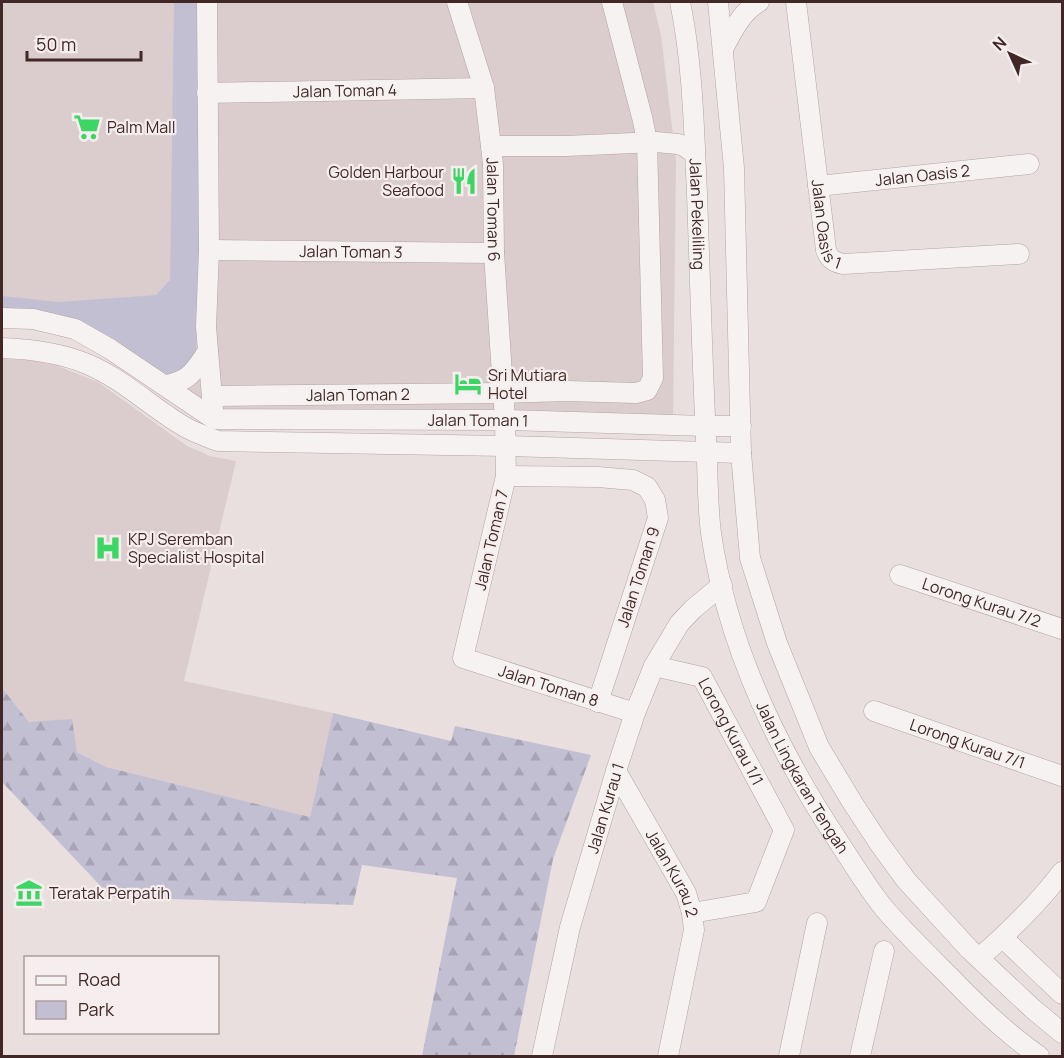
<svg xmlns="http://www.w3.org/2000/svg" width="1064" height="1058" font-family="Manrope,sans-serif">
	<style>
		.built { fill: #dbcdcd }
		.green { fill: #c3bfd3 }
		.forest { fill: url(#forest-firs) }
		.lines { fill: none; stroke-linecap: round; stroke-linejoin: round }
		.minor-casing { stroke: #b3a4a4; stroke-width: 21 }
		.minor { stroke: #f7f2f2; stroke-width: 20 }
		.labels { text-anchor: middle; stroke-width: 4.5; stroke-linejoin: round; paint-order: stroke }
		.street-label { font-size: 16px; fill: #412827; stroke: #f6eeee }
		.poi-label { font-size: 16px; fill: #412827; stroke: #f6eeee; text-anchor: start }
	</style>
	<defs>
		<pattern id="forest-firs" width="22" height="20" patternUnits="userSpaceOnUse" patternTransform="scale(1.5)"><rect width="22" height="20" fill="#c3bfd3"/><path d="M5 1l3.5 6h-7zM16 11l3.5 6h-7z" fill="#a9a4b5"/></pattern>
	</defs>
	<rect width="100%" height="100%" fill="#e9dfdf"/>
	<g class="built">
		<polygon points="2,2 653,2 661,35 676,160 673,420 252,416 203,407 52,312 2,316"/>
		<polygon points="2,356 8,356 55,365 98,382 187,446 210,456 236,461 184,681 333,713 310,817 106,767 77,752 29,722 2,688"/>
	</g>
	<polygon class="green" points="174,2 204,2 206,171 196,349 192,364 173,377 137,358 2,314 2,296 59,302 156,295 170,280"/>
	<polygon class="forest" points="2,688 29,722 72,719 77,752 106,767 310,817 333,713 451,741 455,726 591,755 553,859 514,1056 422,1056 457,878 362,865 353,905 111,897 2,782"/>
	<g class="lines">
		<defs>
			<g id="minor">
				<polyline points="207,2 209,250 206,327 213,409"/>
				<path id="s1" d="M 457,2 L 484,88 L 491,146 L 493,165 L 494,253 L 505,420 L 506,476 L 463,658 L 635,713"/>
				<path id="s2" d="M 680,2 C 693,65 694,130 697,194 C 700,276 702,357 706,439 C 708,470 707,502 711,533 C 727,645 778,751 840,844 C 854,865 867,887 883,907 C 904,932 928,955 952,979 C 979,1007 1007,1034 1039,1056"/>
				<polyline points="718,2 734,168 741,453 750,558 777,643 819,747 852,802 879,843 906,880 969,949 1033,1009 1062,1033"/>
				<path id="s3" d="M 796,2 L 826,250 C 829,259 834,262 843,264 L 1019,254"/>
				<path d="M 723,49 C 732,32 742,11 759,2"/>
				<path id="s4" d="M 207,93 L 484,88"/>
				<polyline points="491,146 566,146 656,142 678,144 684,146 695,154"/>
				<path id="s5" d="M 818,186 L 1029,164"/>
				<path id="s6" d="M 209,250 L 494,253"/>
				<path id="s7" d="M 2,318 L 33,319 L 75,329 L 110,349 L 214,419 L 505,420 L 706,426 L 741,426"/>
				<path d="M 2,348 C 30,349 61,353 87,364 C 121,378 149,405 180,424 C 192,432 205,436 218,441 L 505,446 L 741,453"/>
				<path d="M 166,385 C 190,381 195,370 208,351"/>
				<path id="s8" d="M 212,396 L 502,393 L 567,391 L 636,393 L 647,390 L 653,378 L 647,142 L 643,121 L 612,2"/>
				<polyline points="506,476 598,477 633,480 647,487 655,500 658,518 598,702"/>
				<path id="s9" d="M 900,575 L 1062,629"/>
				<path id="s10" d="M 654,666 L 702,677 L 784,830 L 756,902 L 692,913"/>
				<path id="s11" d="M 874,711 L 1062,776"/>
				<path id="s12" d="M 616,771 L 686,893 L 692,913 L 694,930 L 668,1056"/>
				<polyline points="1003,938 1062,994"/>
				<path d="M 979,958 C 1009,932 1038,904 1062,872"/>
				<path id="s13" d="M 542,1056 L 570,927 L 616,771 L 635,713 L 654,666 L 679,624 L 693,609 L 722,585"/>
				<polyline points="789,1056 817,923"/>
				<polyline points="860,1056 884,951"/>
			</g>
		</defs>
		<use href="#minor" class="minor-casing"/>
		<use href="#minor" class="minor"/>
	</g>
	<defs>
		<symbol id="supermarket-bare" viewBox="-9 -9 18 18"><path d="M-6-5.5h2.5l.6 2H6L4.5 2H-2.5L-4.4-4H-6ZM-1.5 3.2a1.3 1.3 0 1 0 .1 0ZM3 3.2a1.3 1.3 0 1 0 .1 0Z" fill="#3cd665" stroke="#f6eeee" stroke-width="2.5" paint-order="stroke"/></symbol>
		<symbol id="restaurant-bare" viewBox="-9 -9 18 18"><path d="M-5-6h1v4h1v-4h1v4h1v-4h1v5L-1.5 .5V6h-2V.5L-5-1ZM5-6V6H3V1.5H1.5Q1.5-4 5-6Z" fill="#3cd665" stroke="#f6eeee" stroke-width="2.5" paint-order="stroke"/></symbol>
		<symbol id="hotel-bare" viewBox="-9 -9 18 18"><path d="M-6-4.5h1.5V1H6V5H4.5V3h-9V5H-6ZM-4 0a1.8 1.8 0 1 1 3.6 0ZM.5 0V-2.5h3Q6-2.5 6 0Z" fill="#3cd665" stroke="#f6eeee" stroke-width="2.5" paint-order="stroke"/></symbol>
		<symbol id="hospital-bare" viewBox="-9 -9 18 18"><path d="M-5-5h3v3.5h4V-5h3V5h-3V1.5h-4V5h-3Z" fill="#3cd665" stroke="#f6eeee" stroke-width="2.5" paint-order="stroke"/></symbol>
		<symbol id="museum-bare" viewBox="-9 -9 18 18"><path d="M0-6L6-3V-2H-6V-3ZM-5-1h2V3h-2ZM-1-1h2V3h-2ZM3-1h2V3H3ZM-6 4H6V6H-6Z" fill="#3cd665" stroke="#f6eeee" stroke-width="2.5" paint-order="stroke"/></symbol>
	</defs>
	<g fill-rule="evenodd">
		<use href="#supermarket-bare" x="68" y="108" width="38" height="38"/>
		<use href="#restaurant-bare" x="445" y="162" width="38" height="38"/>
		<use href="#hotel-bare" x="449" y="365" width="38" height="38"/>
		<use href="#hospital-bare" x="89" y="529" width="38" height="38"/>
		<use href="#museum-bare" x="10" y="874" width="38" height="38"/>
	</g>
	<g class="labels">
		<g class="street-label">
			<text dy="6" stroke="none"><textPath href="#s4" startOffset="138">Jalan Toman 4</textPath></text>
			<text dy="6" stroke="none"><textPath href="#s5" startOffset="105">Jalan Oasis 2</textPath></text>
			<text dy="6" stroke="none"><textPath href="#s1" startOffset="212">Jalan Toman 6</textPath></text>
			<text dy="6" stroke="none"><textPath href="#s2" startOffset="213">Jalan Pekeliling</textPath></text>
			<text dy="6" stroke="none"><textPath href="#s3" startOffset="225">Jalan Oasis 1</textPath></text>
			<text dy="6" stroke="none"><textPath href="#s6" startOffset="142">Jalan Toman 3</textPath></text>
			<text dy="6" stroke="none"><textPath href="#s8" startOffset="146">Jalan Toman 2</textPath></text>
			<text dy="6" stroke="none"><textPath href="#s7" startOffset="504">Jalan Toman 1</textPath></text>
			<text transform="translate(491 540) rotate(-77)" y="6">Jalan Toman 7</text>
			<text transform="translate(638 577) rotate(-72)" y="6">Jalan Toman 9</text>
			<text dy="6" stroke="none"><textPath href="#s9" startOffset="86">Lorong Kurau 7/2</textPath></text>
			<text dy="6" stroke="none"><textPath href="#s1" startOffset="756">Jalan Toman 8</textPath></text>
			<text dy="6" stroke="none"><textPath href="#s10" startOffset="111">Lorong Kurau 1/1</textPath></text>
			<text dy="6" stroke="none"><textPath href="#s11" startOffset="99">Lorong Kurau 7/1</textPath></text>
			<text dy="6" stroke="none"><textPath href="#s2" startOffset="795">Jalan Lingkaran Tengah</textPath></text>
			<text dy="6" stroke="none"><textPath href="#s13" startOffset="256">Jalan Kurau 1</textPath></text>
			<text dy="6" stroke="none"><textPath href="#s12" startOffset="117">Jalan Kurau 2</textPath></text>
		</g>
		<g class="poi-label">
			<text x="107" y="133">Palm Mall</text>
			<text x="444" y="178" text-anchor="end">Golden Harbour<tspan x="444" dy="18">Seafood</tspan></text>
			<text x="488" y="381">Sri Mutiara<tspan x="488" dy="18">Hotel</tspan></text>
			<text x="128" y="545">KPJ Seremban<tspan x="128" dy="18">Specialist Hospital</tspan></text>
			<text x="49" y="899">Teratak Perpatih</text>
		</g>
	</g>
	<rect width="1064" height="1058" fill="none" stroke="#412827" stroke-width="6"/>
	<rect x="24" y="956" width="195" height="78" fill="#f6eeee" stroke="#ae9f9e" stroke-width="1.5"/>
	<rect x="36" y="976" width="30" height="9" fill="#f7f2f2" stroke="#ae9f9e" stroke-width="1.5"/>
	<text x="78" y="986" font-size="18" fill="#412827">Road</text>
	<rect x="36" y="1001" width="30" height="18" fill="#c3bfd3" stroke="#ae9f9e" stroke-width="1.5"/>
	<text x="78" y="1016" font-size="18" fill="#412827">Park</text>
	<g transform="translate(1010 54) rotate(315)" stroke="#f6eeee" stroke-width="4.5" paint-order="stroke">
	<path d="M0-4.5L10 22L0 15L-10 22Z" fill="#412827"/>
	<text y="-9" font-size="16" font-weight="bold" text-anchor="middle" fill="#412827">N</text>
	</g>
	<path d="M27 51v9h114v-9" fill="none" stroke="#412827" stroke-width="3"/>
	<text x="36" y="51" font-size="18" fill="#412827" stroke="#f6eeee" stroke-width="4.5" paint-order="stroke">50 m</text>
</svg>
